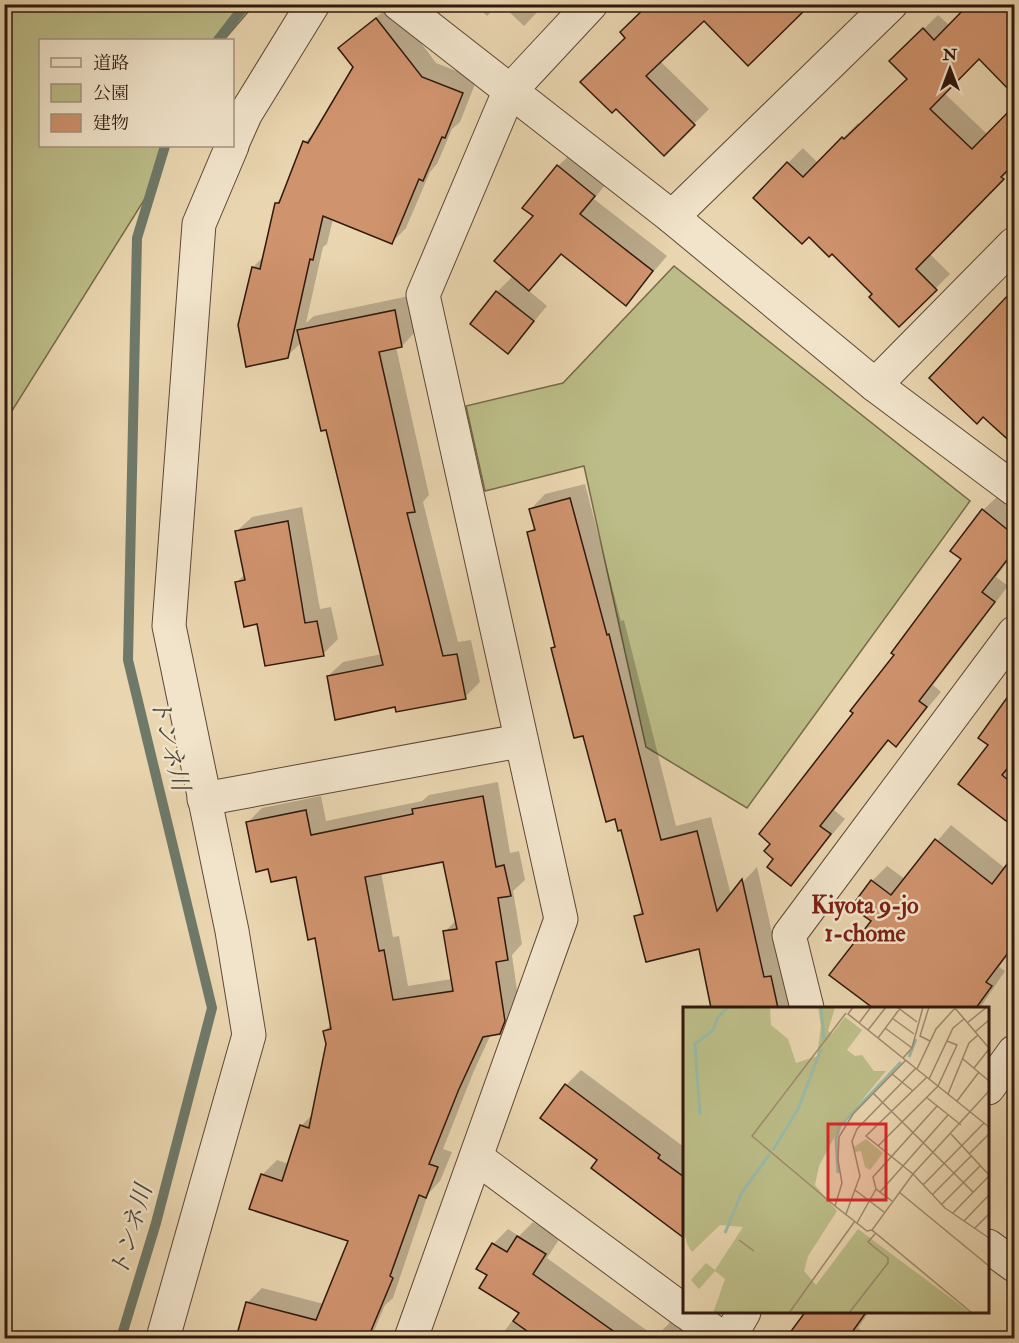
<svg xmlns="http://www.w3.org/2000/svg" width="1019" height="1343" font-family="'IM FELL Double Pica','Noto Serif JP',serif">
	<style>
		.green { fill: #bbbc87; stroke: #766a4a; stroke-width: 1.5 }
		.shadow { fill: #0003; fill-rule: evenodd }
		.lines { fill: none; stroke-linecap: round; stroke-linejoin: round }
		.stream { stroke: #6f7969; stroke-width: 10 }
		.building { fill: #cf936d; stroke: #30180d; stroke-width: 1.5; fill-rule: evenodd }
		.minor-casing { stroke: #5e4736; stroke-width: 35 }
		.minor { stroke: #f1e4cb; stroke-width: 33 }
		.labels { text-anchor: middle; stroke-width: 5; stroke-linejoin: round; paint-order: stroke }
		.water-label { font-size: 24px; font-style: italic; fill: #50483b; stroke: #f1e4cb }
		.neighbourhood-label { font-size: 24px; font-weight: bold; fill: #7a1f14; stroke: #f1e4cb }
		.inset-river { fill: none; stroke: #99b9a6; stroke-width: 3 }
		.inset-road { fill: none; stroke: #9f896e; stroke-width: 1.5 }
		.view { fill: #d62828; fill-opacity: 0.15; stroke: #d62828; stroke-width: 3 }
		.inset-edge { fill: none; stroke: #30180d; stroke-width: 3 }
	</style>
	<rect width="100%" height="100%" fill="#e9d5af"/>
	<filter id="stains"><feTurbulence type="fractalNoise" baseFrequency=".00333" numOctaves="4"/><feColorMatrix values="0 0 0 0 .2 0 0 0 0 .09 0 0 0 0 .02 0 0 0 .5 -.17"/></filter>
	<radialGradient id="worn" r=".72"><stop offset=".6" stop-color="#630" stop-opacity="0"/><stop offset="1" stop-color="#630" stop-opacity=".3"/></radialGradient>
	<g class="green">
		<polygon points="5,4 254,5 224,40 40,40 40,146 168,146 151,189 5,422"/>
		<polygon points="674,266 970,501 747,808 646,747 584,466 485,491 466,406 563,383"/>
	</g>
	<g class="shadow">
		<polygon points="392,4 436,63 477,79 460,122 452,129 437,164 430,172 406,228 391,243 333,219 327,244 323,247 306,323 314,316 409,296 416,331 402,346 396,347 429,495 423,502 458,642 471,640 480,682 465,697 396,706 328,676 343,662 382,654 327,429 302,342 287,356 253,267 264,256 276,203 283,196 305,142 318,129 355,67 340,48"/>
		<polygon points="474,4 499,4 487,16"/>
		<polygon points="501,4 545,4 524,26"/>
		<polygon points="971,4 1014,4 1014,93 979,57 944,93 988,135 1014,108 1014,166 929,253 950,274 899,325 874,294 788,163 803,148 818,163 858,123 860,125 909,79 891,61 938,15 950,26"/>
		<polygon points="704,19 661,62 709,109 664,154 616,107 583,82"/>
		<polygon points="573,152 609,180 594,199 667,256 626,304 562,253 528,290 547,306 508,352 497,292 514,275 535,216 558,166"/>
		<polygon points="1014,292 1014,443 983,415 931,378"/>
		<polygon points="585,484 621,621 624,620 676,826 711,817 731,895 757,867 779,963 786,962 795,1008 713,1008 700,948 636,917 643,909 622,828 553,649 556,645 529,533 535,526 531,509 545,494"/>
		<polygon points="998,496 1014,509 1014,553 996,577 1008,586 933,685 941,692 896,745 889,740 834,810 845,819 791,884 855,713 963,559 983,510"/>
		<polygon points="302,507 320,609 331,607 338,639 323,654 259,622 237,582 245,574 237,531 252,517"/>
		<polygon points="1014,690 1014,825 960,784 990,745 980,737"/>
		<path d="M 498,782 L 510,853 L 519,851 L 525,880 L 513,891 L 522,944 L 512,955 L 519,1005 L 514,1018 L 499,1033 L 491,1034 L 473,1073 L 443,1149 L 452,1152 L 440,1181 L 428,1194 L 393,1298 L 385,1305 L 371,1338 L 238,1338 L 247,1303 L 262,1288 L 324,1304 L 350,1240 L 262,1175 L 277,1160 L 289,1164 L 301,1126 L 313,1114 L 327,1044 L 325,1031 L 331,1024 L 316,937 L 297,875 L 269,868 L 247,823 L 262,808 L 321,796 L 326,821 L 422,801 L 429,795 ZM 445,860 L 456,920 L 445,932 L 452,979 L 408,986 L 399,936 L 393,937 L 381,872 Z"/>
		<polygon points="951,825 1006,869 1014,858 1014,947 999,967 1005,971 980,1008 875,1008 831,975 873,921 872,881 887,866 905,879"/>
		<polygon points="581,1070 684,1147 684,1236 593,1168 599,1159 566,1085"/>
		<polygon points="533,1222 560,1238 547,1258 649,1332 644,1338 499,1338 519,1312 489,1275 478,1268 493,1244 508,1229 519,1236"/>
		<polygon points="808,1312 869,1312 858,1328 862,1331 856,1338 788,1338"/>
		<polygon points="674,1318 704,1338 655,1338"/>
	</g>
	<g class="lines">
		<g class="stream">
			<polyline points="218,40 246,4"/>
			<polyline points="121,1338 156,1223 212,1008 128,660 137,238 165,146"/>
		</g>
	</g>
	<g class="building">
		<polygon points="649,4 811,4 748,66 704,21 646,76 695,125 664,156 616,109 612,113 580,82 625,38 620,32"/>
		<polygon points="969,4 1014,4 1014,95 979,59 930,109 972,149 1014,106 1014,164 1001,177 1004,179 916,269 937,290 899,327 869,297 872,294 832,254 829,257 809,237 802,244 753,198 787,162 803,177 842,137 844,139 907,79 889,61 923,28 934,40"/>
		<polygon points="376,18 422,77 463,93 445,138 442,137 423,181 419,179 392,244 323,216 313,260 310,259 288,358 246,367 238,325 252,267 260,269 275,203 279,203 303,141 308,143 353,67 338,48"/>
		<polygon points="557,165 595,196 580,214 653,271 626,306 561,254 529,291 494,261 533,216 522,208"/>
		<polygon points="1014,289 1014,445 983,417 977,424 929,378"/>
		<polygon points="496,291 534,321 508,354 470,324"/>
		<polygon points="395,310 402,347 379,352 415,512 407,513 443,656 457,654 466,699 396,712 395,707 335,720 327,676 383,665 326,430 321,431 297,330"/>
		<polygon points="570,498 607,635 609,634 661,840 697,831 717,911 742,879 764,977 771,976 778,1008 711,1008 699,949 646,962 634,916 643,914 621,830 618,831 615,819 606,822 583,736 574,738 551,648 555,647 527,532 535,530 529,509"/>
		<polygon points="982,509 1014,535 1014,551 982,592 995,602 919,701 927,707 896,747 888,740 820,826 831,834 791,886 767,867 773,859 764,851 770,844 759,834 853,713 850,711 894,655 891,653 961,559 950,551"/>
		<polygon points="288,521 305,623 317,621 324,656 265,666 257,624 244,627 235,582 245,580 235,531"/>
		<polygon points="1014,688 1014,765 1012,763 1002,775 1014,785 1014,827 958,784 988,745 978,738"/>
		<path d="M 483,796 L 496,867 L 504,865 L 511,896 L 498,898 L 508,960 L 496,962 L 505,1021 L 500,1034 L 483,1037 L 459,1089 L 429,1164 L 438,1167 L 426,1198 L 419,1195 L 390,1276 L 393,1278 L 368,1338 L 236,1338 L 246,1302 L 316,1320 L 348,1241 L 249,1209 L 261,1174 L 282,1181 L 300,1125 L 309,1128 L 326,1044 L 323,1031 L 331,1029 L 315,938 L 308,940 L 296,877 L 271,882 L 268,869 L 256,872 L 246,822 L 306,810 L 311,835 L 413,814 L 412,809 ZM 443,862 L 457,929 L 443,931 L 453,991 L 393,1000 L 384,950 L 379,951 L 365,877 Z"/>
		<polygon points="935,839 992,884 1014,855 1014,945 986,982 992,986 976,1008 873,1008 829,975 871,921 851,907 871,880 891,895"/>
		<polygon points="565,1084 660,1155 658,1158 684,1177 684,1238 591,1168 597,1160 540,1118"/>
		<polygon points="517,1236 546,1254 533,1274 623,1338 537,1338 513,1321 519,1313 479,1288 487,1275 476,1269 492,1243 507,1252"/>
		<polygon points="806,1311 867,1311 848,1338 786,1338"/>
	</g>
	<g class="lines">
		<defs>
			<g id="minor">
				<polyline points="399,4 672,217"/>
				<polyline points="891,4 672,217 875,385 1014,489"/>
				<polyline points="232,144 246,113 313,4"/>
				<polyline points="875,385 1014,244"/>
				<polyline points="204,799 519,741"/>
				<polyline points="807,1008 789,935 1014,633"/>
				<polyline points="988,1088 1014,1052"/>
				<polyline points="477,1158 684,1311"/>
				<polyline points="988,1246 1014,1265"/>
				<polyline points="686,1312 722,1338"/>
				<polyline points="163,1338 249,1035 232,931 169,626 199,224 232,146"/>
				<polyline points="411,1338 561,919 423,295 509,92 591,4"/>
				<polyline points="729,1338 744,1312"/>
			</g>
		</defs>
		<use href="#minor" class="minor-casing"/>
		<use href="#minor" class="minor"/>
	</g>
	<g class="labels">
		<g class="water-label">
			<text transform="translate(170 744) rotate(76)" y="8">トンネ川</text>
			<text transform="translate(131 1231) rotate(-74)" y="8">トンネ川</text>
		</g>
		<g class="neighbourhood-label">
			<text x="865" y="913">Kiyota 9-jo<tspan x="865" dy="28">1-chome</tspan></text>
		</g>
	</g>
	<g transform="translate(683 1007)">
		<rect width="306" height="306" fill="#e9d5af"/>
		<path d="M 0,0 L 87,0 L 88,18 L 105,32 L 113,56 L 134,49 L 138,19 L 135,0 L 152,0 L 145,24 L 149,27 L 162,10 L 179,23 L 164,43 L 172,49 L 179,48 L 191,64 L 203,64 L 156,121 L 136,159 L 132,178 L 154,204 L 125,249 L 121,264 L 133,278 L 175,222 L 285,304 L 30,306 L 42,272 L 32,264 L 16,282 L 8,273 L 23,256 L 32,263 L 60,220 L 37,218 L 9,245 L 4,237 L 0,220 ZM 183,132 L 200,146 L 187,163 L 182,160 L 178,144 L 172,145 L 171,140 Z" fill="#bbbc87"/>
		<path class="inset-river" d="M 138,0 L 141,32M 226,50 L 233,32M 17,108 L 12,37 L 30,23 L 35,10 L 45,0M 90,143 L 115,102 L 138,42M 155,166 L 153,131 L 157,119 L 218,55M 42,226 L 59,185 L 87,147"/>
		<path class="inset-road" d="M 170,0 L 165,7 L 306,120M 214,0 L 234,15M 246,0 L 237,29 L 247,34M 271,0 L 306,41M 209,11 L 231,27M 176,16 L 188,0M 284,16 L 304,0M 202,21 L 229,41M 185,23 L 203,0M 292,25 L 306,13M 195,31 L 218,0M 220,51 L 229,41 L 240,0M 280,52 L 306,74M 291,61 L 306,42M 234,62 L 253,22 L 273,0M 209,67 L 230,84M 244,70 L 183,129 L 230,167 L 262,201 L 306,231M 246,72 L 270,21 L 281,12M 190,86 L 290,185M 265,87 L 286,36 L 295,28M 243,90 L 278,118M 274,94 L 296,65M 268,127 L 306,168M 195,139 L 255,79 L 274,38 L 264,34M 286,147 L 306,127M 240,178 L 301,116M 172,183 L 201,205M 197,185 L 265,108M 216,185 L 306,259M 249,188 L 288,149M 209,194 L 193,182 L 190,170 L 254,99M 258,198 L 297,159M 152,199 L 69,129 L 163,6M 270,206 L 306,169M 163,207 L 177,169 L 169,134 L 174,122 L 233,61M 281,214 L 306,188M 174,216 L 193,182M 292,221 L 306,207M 189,223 L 184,224 L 152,199 L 159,176 L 155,153 L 156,130 L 170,107 L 223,53M 56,233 L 71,244M 106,306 L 172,214M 166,306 L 205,256 L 205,251 L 185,235 L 192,227M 289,306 L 189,223 L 230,167 L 306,84"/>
		<path class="view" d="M 145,117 L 203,117 L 203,193 L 145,193 Z"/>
		<rect width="306" height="306" class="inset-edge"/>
	</g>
	<rect width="1019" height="1343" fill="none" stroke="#e9d5af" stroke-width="24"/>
	<rect x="6" y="6" width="1007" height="1331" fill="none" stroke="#30180d" stroke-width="3"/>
	<rect x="12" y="12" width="995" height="1319" fill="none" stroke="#30180d" stroke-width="1.5"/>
	<rect x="39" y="39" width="195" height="108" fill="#f1e4cb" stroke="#a4927f" stroke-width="1.5"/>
	<rect x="51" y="58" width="30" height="9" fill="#f1e4cb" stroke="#a4927f" stroke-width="1.5"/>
	<text x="93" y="69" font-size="18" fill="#30180d">道路</text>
	<rect x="51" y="84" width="30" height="18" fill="#bbbc87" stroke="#a4927f" stroke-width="1.5"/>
	<text x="93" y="99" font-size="18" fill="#30180d">公園</text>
	<rect x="51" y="114" width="30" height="18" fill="#cf936d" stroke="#a4927f" stroke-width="1.5"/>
	<text x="93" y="129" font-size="18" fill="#30180d">建物</text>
	<g transform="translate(950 69)" stroke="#f1e4cb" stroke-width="4.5" paint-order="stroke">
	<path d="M0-4.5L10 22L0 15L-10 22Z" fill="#30180d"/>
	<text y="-9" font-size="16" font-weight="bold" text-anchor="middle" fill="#30180d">N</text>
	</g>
	<rect width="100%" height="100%" filter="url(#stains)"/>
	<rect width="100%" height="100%" fill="url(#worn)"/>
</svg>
